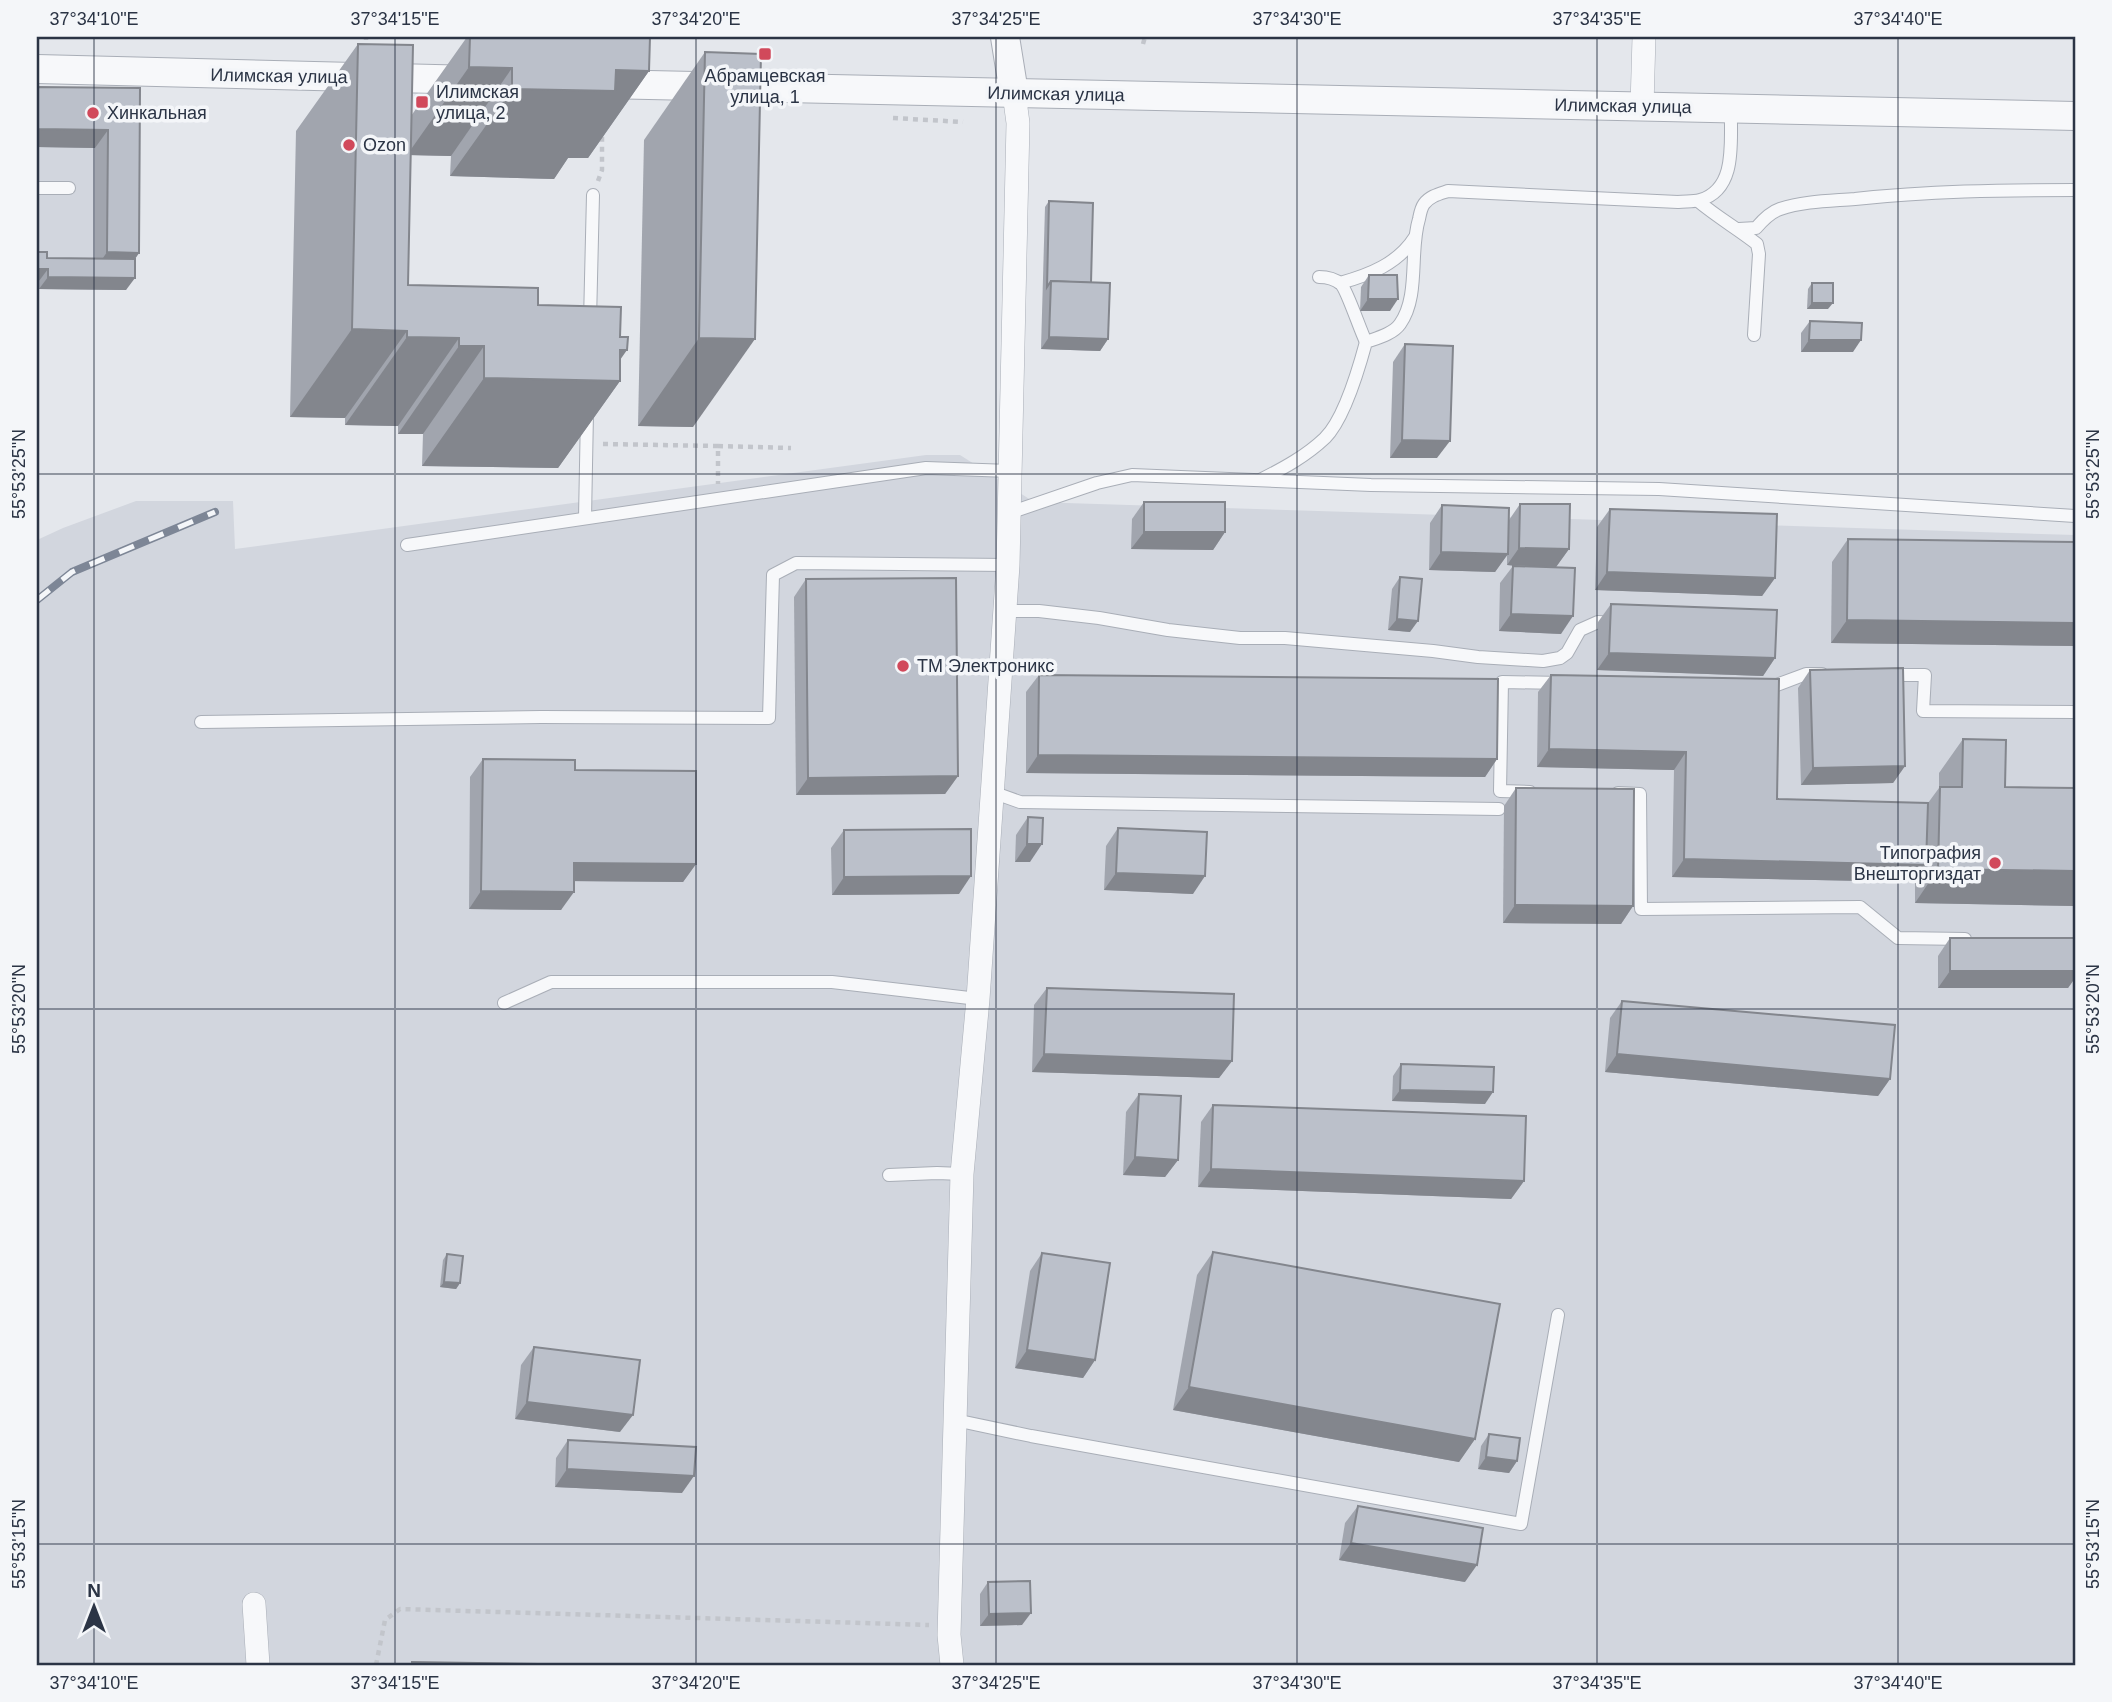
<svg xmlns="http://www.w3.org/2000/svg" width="2112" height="1702" font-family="Arial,sans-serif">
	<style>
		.built { fill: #d2d6de }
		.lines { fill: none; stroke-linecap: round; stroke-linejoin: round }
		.service-casing { stroke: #a9aeb7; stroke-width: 14 }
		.minor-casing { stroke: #a9aeb7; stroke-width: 24 }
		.tertiary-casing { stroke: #a9aeb7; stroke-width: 30 }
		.path { stroke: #c2c5cb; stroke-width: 4.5; stroke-dasharray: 5 5; stroke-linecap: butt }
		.service { stroke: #f7f8fa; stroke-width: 12 }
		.minor { stroke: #f7f8fa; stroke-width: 23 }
		.tertiary { stroke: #f7f8fa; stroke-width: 28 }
		.rail-casing { stroke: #7d8696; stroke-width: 8 }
		.rail { stroke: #f4f6f9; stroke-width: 5; stroke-dasharray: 16; stroke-linecap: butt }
		.wall { fill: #a1a5ae }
		.shaded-wall { fill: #83868d }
		.building { fill: #bbc0ca; stroke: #83868d; stroke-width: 2 }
		.ticks { fill: none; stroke: #2b3445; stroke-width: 2; stroke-opacity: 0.45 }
		.poi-dot { fill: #d1495b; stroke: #f4f6f9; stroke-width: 2.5 }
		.labels { text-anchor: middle; stroke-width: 7; stroke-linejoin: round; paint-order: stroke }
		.street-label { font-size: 18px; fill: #2b3445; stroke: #f4f6f9 }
		.poi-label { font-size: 18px; fill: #2b3445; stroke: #f4f6f9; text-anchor: start }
		.neatline { fill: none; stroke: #2b3445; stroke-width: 2.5 }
		.ticks-label { font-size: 18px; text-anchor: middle; fill: #2b3445 }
	</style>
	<rect width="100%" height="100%" fill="#e4e7ec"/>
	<g class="built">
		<polygon points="37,105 128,106 126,290 37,289"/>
		<polygon points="926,455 960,455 1034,502 2075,535 2075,1665 37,1665 37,540 63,528 136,501 233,501 235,549"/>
	</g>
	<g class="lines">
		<defs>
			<g id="service">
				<polyline points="37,188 69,188"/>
				<path d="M 1698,201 C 1717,217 1738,229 1757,244 L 1759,254 L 1754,335"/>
				<path d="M 1739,229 L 1756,228 C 1762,221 1771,212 1780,209 C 1804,201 1831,201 1855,199 C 1928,191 2001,190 2075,190"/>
				<path d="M 1319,277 C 1327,277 1335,279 1341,284 C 1347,290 1360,330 1366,342"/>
				<path d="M 1340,283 C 1369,275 1398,264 1415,237"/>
				<polyline points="590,321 593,195"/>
				<path d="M 1260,480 C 1284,468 1306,456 1325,438 C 1344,419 1359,368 1366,342 C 1377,338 1393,334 1400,324 C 1420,296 1409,251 1419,219 C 1420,214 1421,208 1424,204 C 1430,196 1439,194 1448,191 L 1678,202 C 1685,201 1693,202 1700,200 C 1738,189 1730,140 1731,109"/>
				<polyline points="1009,513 1097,483 1132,475 1371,485 1659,489 2075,516"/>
				<polyline points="585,518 587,413"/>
				<polyline points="407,545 926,468 1010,471"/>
				<polyline points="1005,611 1039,611 1099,618 1168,630 1240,638 1285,638 1433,651 1478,657 1543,661 1560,658 1567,653 1580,630 1598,622 1615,623"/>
				<polyline points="1889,675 1925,675 1923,711 2075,712"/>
				<polyline points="1765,686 1774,686 1806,674 1822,674"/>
				<polyline points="201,722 541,717 769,718 773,575 796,563 1008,565"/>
				<polyline points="992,792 1020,802 1499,809"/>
				<polyline points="1530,792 1500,791 1502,682 1561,683"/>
				<polyline points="1618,793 1640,794 1641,909 1860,907 1898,938 1965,939"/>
				<polyline points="504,1003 551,982 832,982 978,999"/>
				<polyline points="889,1175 937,1173 962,1174"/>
				<polyline points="955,1420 1031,1436 1521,1524 1558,1315"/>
			</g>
			<g id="minor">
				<polyline points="1642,106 1644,37"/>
				<polyline points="254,1604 258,1665"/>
				<polyline points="952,1665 949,1635 962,1174 978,999 1008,565 1018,123 1014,93"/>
			</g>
			<g id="tertiary">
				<polyline points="1005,37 1014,93"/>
				<polyline points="37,69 475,80"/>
				<polyline points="603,84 2075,116"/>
			</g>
		</defs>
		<use href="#service" class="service-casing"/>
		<use href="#minor" class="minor-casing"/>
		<use href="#tertiary" class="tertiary-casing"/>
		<g class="path">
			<polyline points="1143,44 1145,37"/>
			<polyline points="366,50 366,37"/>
			<polyline points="893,118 963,122"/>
			<polyline points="598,181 602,170 602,135"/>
			<polyline points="603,444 718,446 718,484"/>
			<polyline points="718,446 791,448"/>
			<polyline points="376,1665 385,1620 400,1609 929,1625"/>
		</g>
		<use href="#service" class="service"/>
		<use href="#minor" class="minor"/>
		<use href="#tertiary" class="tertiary"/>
		<defs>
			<polyline id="rail" points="37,600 72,572 215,512"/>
		</defs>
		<use href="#rail" class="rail-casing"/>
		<use href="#rail" class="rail"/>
	</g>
	<g class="wall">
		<polygon points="467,37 650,37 649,71 588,158 568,158 554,179 450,176 451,156 410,155 408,285 538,305 620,360 620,381 558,468 422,466 423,434 398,434 398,426 345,425 345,418 290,417 296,131 358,44 411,116"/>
		<polygon points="705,52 761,54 693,427 638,426 644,140"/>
		<polygon points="140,88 139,253 135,259 126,290 39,289 39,281 47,258 95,258 95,148 37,147"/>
		<polygon points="1049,201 1091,283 1108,339 1100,351 1041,349 1045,207"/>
		<polygon points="1369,275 1390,311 1360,311 1361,287"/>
		<polygon points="1812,283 1828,309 1807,309 1808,289"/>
		<polygon points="1810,321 1853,352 1801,352 1801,333"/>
		<polygon points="1405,344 1437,458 1390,458 1393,362"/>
		<polygon points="1144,502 1225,532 1213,550 1131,549 1132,519"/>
		<polygon points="1520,504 1569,549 1556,567 1513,566 1561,634 1499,631 1500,583 1513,566 1507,565 1507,555 1495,572 1429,570 1430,523 1442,505 1509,520"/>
		<polygon points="1610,509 1775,578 1762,596 1595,590 1597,527"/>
		<polygon points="1848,539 2075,542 2075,646 1831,643 1832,562"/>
		<polygon points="1400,577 1410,632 1388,630 1392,589"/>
		<polygon points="806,579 958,776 945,794 796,795 794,597"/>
		<polygon points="1611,604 1775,658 1763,676 1597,670 1598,622"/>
		<polygon points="1810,670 1905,766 1893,783 1801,785 1798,688"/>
		<polygon points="1039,675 1497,759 1485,777 1026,773 1026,692"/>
		<polygon points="1551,675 1777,799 1928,803 1939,788 1939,773 1963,739 2005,787 2075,788 2075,906 1915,903 1915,881 1914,882 1672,877 1674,770 1537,767 1538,692"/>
		<polygon points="483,759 575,770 696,864 683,882 574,881 561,910 469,909 470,777"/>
		<polygon points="1516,788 1633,906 1621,924 1503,923 1504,806"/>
		<polygon points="1028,817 1030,862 1015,862 1016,835"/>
		<polygon points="1118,828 1193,894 1104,890 1106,846"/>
		<polygon points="844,830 959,894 832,895 831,848"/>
		<polygon points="1950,938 2075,938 2075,978 2068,988 1938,988 1938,956"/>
		<polygon points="1047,988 1232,1061 1219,1078 1032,1072 1034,1005"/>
		<polygon points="1622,1001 1890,1079 1878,1096 1605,1072 1610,1018"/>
		<polygon points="1401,1064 1485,1104 1392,1101 1393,1076"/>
		<polygon points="1139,1094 1178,1160 1165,1177 1123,1175 1126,1112"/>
		<polygon points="1213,1105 1524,1181 1511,1199 1198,1187 1201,1122"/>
		<polygon points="1213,1252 1475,1439 1459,1462 1173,1410 1197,1275"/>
		<polygon points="1042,1253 1095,1360 1083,1378 1015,1368 1030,1271"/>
		<polygon points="447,1254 460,1283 456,1289 440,1287 443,1260"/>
		<polygon points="534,1347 620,1432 515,1419 521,1365"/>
		<polygon points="1489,1434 1517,1461 1509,1473 1478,1469 1481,1446"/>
		<polygon points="568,1440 682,1493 555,1487 556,1458"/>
		<polygon points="1358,1506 1465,1582 1339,1560 1345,1523"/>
		<polygon points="988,1582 1022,1625 980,1626 980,1594"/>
	</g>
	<g class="shaded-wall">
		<polygon points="469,67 512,68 451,156 407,155"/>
		<polygon points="616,70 649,71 588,158 568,158 554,179 450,176 512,89"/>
		<polygon points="37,129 108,130 95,148 37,147"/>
		<polygon points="107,252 139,253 127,270 95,270"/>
		<polygon points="37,269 48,269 39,281 37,281"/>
		<polygon points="48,277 135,278 126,290 39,289"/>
		<polygon points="1368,299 1398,299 1390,311 1360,311"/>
		<polygon points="1812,303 1833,303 1828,309 1807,309"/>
		<polygon points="352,329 407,331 345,418 290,417"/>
		<polygon points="407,337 459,338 398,426 345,425"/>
		<polygon points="1049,337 1108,339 1100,351 1041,349"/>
		<polygon points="699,338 755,339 693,427 638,426"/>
		<polygon points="1809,340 1861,340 1853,352 1801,352"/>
		<polygon points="459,346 484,346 423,434 398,434"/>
		<polygon points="620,350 627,350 606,380 620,381 558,468 422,466 484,378"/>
		<polygon points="1402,440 1450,441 1437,458 1390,458"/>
		<polygon points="1144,532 1225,532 1213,550 1131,549"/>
		<polygon points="1519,548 1569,549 1556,567 1507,565"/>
		<polygon points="1441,552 1508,554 1495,572 1429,570"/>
		<polygon points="1607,572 1775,578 1762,596 1595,590"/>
		<polygon points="1511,614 1573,616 1561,634 1499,631"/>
		<polygon points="1397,619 1418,621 1410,632 1388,630"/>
		<polygon points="1847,620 2075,623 2075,646 1831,643"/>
		<polygon points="1609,653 1775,658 1763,676 1597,670"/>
		<polygon points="1549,749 1686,752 1674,770 1537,767"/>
		<polygon points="1038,755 1497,759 1485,777 1026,773"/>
		<polygon points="1905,766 1893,783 1801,785 1813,768"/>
		<polygon points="958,776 945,794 796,795 808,778"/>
		<polygon points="1027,844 1042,844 1030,862 1015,862"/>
		<polygon points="1684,859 1926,865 1914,882 1672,877"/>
		<polygon points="574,863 696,864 683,882 562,881"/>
		<polygon points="1938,869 2075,871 2075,906 1915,903"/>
		<polygon points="1116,873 1205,876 1193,894 1104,890"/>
		<polygon points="971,876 959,894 832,895 844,877"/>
		<polygon points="481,891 574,892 561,910 469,909"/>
		<polygon points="1515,905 1633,906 1621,924 1503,923"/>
		<polygon points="1950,971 2075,971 2075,978 2068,988 1938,988"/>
		<polygon points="1044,1054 1232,1061 1219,1078 1032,1072"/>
		<polygon points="1617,1054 1890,1079 1878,1096 1605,1072"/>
		<polygon points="1400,1090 1493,1092 1485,1104 1392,1101"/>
		<polygon points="1135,1157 1178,1160 1165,1177 1123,1175"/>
		<polygon points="1211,1169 1524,1181 1511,1199 1198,1187"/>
		<polygon points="444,1282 460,1283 456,1289 440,1287"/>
		<polygon points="1027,1350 1095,1360 1083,1378 1015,1368"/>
		<polygon points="1189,1387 1475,1439 1459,1462 1173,1410"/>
		<polygon points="527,1402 633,1415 620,1432 515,1419"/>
		<polygon points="1486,1457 1517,1461 1509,1473 1478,1469"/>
		<polygon points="567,1469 694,1476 682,1493 555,1487"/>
		<polygon points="1351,1543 1477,1565 1465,1582 1339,1560"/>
		<polygon points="1031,1613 1022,1625 980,1626 989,1614"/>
	</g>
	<g class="building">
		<polygon points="470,37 650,37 649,71 616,70 615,91 512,89 512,68 469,67"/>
		<polygon points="358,44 413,45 408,285 538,288 538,305 621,307 620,337 628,337 627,350 620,350 620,381 484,378 484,346 459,346 459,338 407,337 407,331 352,329"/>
		<polygon points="705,52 761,54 755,339 699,338"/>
		<polygon points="37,87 140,88 139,253 107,252 108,130 37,129"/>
		<polygon points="1049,201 1093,203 1091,283 1051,281 1047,287"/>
		<polygon points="37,252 47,252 47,258 135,259 135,278 48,277 48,269 37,269"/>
		<polygon points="1369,275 1397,275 1398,299 1368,299"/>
		<polygon points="1051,281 1110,283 1108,339 1049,337"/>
		<rect x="1812" y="283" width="21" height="20"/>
		<polygon points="1810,321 1862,323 1861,340 1809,340"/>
		<polygon points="1405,344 1453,346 1450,441 1402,440"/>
		<rect x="1144" y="502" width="81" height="30"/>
		<polygon points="1520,504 1570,504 1569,549 1519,548"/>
		<polygon points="1442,505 1509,508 1508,554 1441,552"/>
		<polygon points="1610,509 1777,514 1775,578 1607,572"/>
		<polygon points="1848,539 2075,542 2075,623 1847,620"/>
		<polygon points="1513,566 1575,568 1573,616 1511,614"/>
		<polygon points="1400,577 1422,579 1418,621 1397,619"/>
		<polygon points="956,578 958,776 808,778 806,579"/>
		<polygon points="1611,604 1777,610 1775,658 1609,653"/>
		<polygon points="1903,668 1905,766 1813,768 1810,670"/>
		<polygon points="1039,675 1498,679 1497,759 1038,755"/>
		<polygon points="1551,675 1779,679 1777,799 1928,803 1926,865 1684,859 1686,752 1549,749"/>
		<polygon points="1963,739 2006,740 2005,787 2075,788 2075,871 1938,869 1940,787 1962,787"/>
		<polygon points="483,759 575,760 575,770 696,771 696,864 574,863 574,892 481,891"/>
		<polygon points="1516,788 1634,789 1633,906 1515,905"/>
		<polygon points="1028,817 1043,818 1042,844 1027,844"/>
		<polygon points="1118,828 1207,832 1205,876 1116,873"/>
		<polygon points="971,829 971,876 844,877 844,830"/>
		<rect x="1950" y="938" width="125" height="33"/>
		<polygon points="1047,988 1234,994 1232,1061 1044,1054"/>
		<polygon points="1622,1001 1895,1025 1890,1079 1617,1054"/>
		<polygon points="1401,1064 1494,1067 1493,1092 1400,1090"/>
		<polygon points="1139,1094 1181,1096 1178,1160 1135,1157"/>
		<polygon points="1213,1105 1526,1116 1524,1181 1211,1169"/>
		<polygon points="1213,1252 1500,1304 1475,1439 1189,1387"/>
		<polygon points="1042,1253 1110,1263 1095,1360 1027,1350"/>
		<polygon points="447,1254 463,1256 460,1283 444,1282"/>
		<polygon points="534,1347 640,1360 633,1415 527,1402"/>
		<polygon points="1489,1434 1520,1438 1517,1461 1486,1457"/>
		<polygon points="568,1440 696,1447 694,1476 567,1469"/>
		<polygon points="1358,1506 1483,1528 1477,1565 1351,1543"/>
		<polygon points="1030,1581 1031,1613 989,1614 988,1582"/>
		<polygon points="412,1662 599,1665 412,1665"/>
	</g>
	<path class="ticks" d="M 94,37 L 94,1665M 395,37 L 395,1665M 696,37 L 696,1665M 996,37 L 996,1665M 1297,37 L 1297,1665M 1597,37 L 1597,1665M 1898,37 L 1898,1665M 37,474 L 2075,474M 37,1009 L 2075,1009M 37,1544 L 2075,1544"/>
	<g class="poi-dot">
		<rect x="758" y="47" width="14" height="14" rx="3.5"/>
		<rect x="415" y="95" width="14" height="14" rx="3.5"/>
		<circle cx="93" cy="113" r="7"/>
		<circle cx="349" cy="145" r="7"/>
		<circle cx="903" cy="666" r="7"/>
		<circle cx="1995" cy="863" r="7"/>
	</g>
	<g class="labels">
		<g class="street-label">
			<text transform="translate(279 76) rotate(1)" y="6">Илимская улица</text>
			<text transform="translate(1056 94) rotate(1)" y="6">Илимская улица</text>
			<text transform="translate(1623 106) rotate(1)" y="6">Илимская улица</text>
		</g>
		<g class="poi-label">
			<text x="765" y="82" text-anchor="middle">Абрамцевская<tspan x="765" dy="21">улица, 1</tspan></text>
			<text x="436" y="98">Илимская<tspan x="436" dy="21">улица, 2</tspan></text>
			<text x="107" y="119">Хинкальная</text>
			<text x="363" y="151">Ozon</text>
			<text x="917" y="672">ТМ Электроникс</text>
			<text x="1981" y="859" text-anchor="end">Типография<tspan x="1981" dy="21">Внешторгиздат</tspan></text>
		</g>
	</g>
	<rect width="2112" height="1702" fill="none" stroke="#f4f6f9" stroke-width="77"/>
	<g transform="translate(94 1607)" stroke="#f4f6f9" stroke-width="5" paint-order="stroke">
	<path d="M0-5L12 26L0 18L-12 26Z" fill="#2b3445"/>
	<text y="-10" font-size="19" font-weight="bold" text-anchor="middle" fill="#2b3445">N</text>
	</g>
	<rect x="38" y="38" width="2036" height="1626" class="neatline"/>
	<g class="ticks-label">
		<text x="94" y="25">37°34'10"E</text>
		<text x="395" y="25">37°34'15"E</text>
		<text x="696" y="25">37°34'20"E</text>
		<text x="996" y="25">37°34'25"E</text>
		<text x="1297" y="25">37°34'30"E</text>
		<text x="1597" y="25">37°34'35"E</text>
		<text x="1898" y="25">37°34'40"E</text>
		<text transform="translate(19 474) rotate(-90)" y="6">55°53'25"N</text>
		<text transform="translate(2093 474) rotate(-90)" y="6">55°53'25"N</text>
		<text transform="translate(19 1009) rotate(-90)" y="6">55°53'20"N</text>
		<text transform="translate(2093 1009) rotate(-90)" y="6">55°53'20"N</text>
		<text transform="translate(19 1544) rotate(-90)" y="6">55°53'15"N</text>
		<text transform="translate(2093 1544) rotate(-90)" y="6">55°53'15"N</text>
		<text x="94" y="1689">37°34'10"E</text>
		<text x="395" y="1689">37°34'15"E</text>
		<text x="696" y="1689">37°34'20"E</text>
		<text x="996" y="1689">37°34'25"E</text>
		<text x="1297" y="1689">37°34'30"E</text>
		<text x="1597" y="1689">37°34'35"E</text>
		<text x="1898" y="1689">37°34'40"E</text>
	</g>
</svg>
